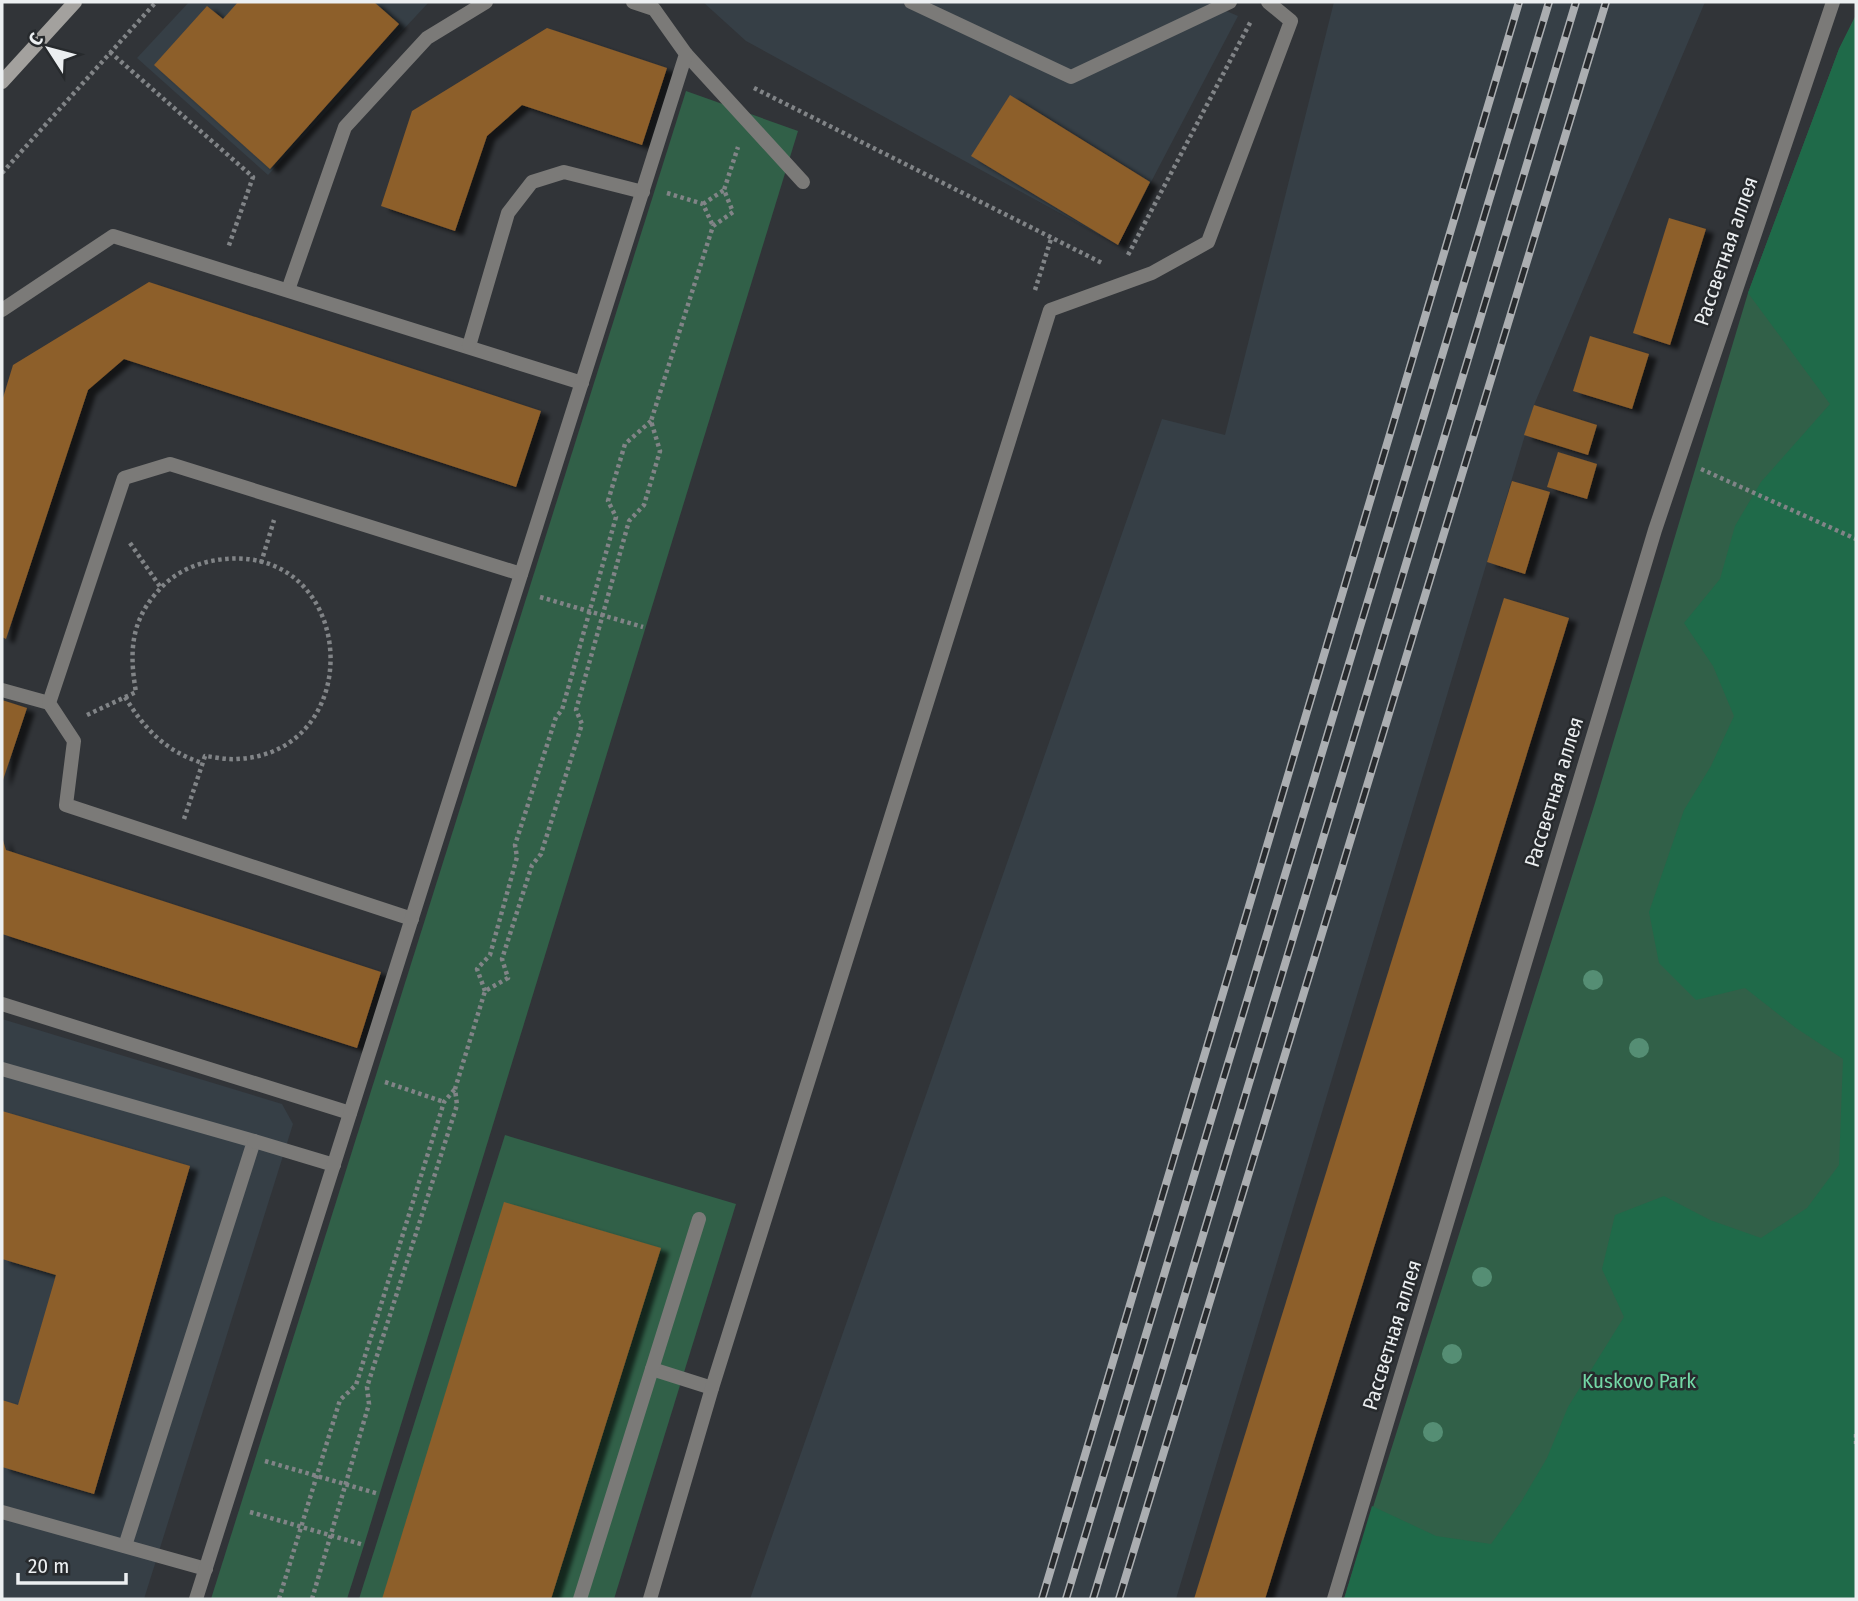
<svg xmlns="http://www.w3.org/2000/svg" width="1858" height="1601" font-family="'Fira Sans Condensed',sans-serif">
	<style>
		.built { fill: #363f46 }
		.green { fill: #316048 }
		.forest { fill: #1f6a49 }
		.building { fill: #8d5e2a; filter: url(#shadow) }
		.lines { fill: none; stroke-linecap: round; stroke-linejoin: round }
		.path { stroke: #818487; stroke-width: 4.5; stroke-dasharray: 3.5 3.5; stroke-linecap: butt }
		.service { stroke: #7b7a78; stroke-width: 14 }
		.minor { stroke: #7b7a78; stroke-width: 14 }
		.secondary { stroke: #a3a19e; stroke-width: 14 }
		.rail-casing { stroke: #abaeb1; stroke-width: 8 }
		.rail { stroke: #272a2d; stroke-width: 5; stroke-dasharray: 16; stroke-linecap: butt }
		.tree { fill: #558e74 }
		.labels { text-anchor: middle; stroke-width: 5; stroke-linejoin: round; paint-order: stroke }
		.street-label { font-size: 21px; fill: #eceff1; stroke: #272a2d }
		.park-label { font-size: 21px; fill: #73d8a6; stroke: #272a2d }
	</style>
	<defs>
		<filter id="shadow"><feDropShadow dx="8" dy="4.5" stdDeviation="2" flood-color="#0009"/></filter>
	</defs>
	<rect width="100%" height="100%" fill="#313438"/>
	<g class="built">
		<polygon points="189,2 429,2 268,175 137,58"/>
		<polygon points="703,2 1216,2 1217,7 1238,16 1118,245 746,41"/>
		<polygon points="1334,2 1705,2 1534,405 1176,1599 750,1599 1162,419 1225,435"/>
		<polygon points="2,1019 282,1104 293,1124 144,1599 2,1599"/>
	</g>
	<g class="green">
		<polygon points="1856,15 1856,1599 1344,1599 1595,803 1748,293 1839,49"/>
		<polygon points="686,91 798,131 364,1545 347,1599 211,1599"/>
		<polygon points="505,1135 736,1204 614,1599 359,1599"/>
	</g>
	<polygon class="forest" points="1856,15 1856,1599 1344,1599 1372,1506 1436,1536 1491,1544 1521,1502 1547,1458 1568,1407 1624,1317 1602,1269 1615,1215 1664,1196 1710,1220 1761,1238 1807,1208 1839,1165 1843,1059 1796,1028 1745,988 1696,1000 1659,963 1649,912 1684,810 1711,766 1734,716 1713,666 1684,623 1720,579 1735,526 1761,482 1830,404 1748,293 1839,49"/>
	<g class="building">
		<polygon points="238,2 374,2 399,24 270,169 154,65 207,6 223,19"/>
		<polygon points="547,28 667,68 642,145 522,105 487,136 455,231 381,206 412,111"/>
		<polygon points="1010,95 1150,182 1118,245 971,156"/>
		<polygon points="1669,218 1706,229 1670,345 1633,333"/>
		<polygon points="149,282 541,411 516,487 124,359 88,390 6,639 2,637 2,401 13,365"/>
		<polygon points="1590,336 1649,354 1632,409 1573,391"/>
		<polygon points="1534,405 1597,425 1588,455 1524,435"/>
		<polygon points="1558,452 1597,464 1587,499 1547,487"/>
		<polygon points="1512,481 1550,492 1525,574 1487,562"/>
		<polygon points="1504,598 1569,618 1265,1599 1194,1599"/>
		<polygon points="2,700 27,708 2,783"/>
		<polygon points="2,837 6,850 381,972 357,1048 2,934"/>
		<polygon points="2,1111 190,1166 94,1494 2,1467 2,1400 18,1405 56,1275 2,1259"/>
		<polygon points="504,1202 661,1248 551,1599 382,1599"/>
	</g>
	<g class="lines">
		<g class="path">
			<polyline points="110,52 253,177 228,248"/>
			<polyline points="754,88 1102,263"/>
			<polyline points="2,173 156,2"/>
			<polyline points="667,193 703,204 713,226"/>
			<polyline points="703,204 724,190"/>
			<polyline points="1128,255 1251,21"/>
			<polyline points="1035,290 1051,239"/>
			<polyline points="1701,469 1856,539"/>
			<polyline points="130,543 161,588"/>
			<polyline points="261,563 274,520"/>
			<polyline points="540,597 643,627"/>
			<path d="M 125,697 C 145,730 166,751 202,763"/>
			<path d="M 87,715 L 136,692 C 128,647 132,614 167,582 C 183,568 204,561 225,559 C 358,547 369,753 237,759 C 227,760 215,757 205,756 L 184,819"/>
			<polyline points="485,991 477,969 490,955 517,857 515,845 556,717 562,710 616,517 608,501 625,444 651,421"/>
			<polyline points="385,1082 444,1102"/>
			<polyline points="1856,1434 1856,1444"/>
			<polyline points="265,1461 379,1494"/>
			<polyline points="250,1512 364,1545"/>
			<polyline points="279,1599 340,1400 356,1385 444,1102 455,1089"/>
			<polyline points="312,1599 369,1404 367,1387 457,1105 455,1089 485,991 508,978 502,959 532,865 541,854 582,724 576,710 629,521 644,505 660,451 651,421 713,226 733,212 724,190 738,147"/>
		</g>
		<g class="service">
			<polyline points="911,2 1071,77 1230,2"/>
			<polyline points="686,54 803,182"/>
			<polyline points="288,290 345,127 427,38 486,2"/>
			<polyline points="2,310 113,236 582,383"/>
			<polyline points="469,346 508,213 532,182 564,172 643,192"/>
			<polyline points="2,690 49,703"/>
			<polyline points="412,919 66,805 74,741 49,703 124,478 170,464 521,574"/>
			<polyline points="2,1004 350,1113"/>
			<polyline points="2,1069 254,1141 125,1546"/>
			<polyline points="254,1141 334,1165"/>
			<polyline points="652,1369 712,1388"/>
			<polyline points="2,1512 206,1569"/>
			<polyline points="196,1599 686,54 654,9 633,2"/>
			<polyline points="580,1599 699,1219"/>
			<polyline points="650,1599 712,1388 1050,310 1152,273 1208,242 1291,21 1268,2"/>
		</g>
		<polyline class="minor" points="1334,1599 1655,530 1833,2"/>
		<polyline class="secondary" points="2,82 75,2"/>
		<defs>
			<g id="rail">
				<polyline points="1042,1599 1519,2"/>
				<polyline points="1066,1599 1549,2"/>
				<polyline points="1093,1599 1576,2"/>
				<polyline points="1119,1599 1606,2"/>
			</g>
		</defs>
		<use href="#rail" class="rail-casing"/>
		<use href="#rail" class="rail"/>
	</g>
	<g class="tree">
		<circle cx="1593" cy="980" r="10"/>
		<circle cx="1639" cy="1048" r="10"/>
		<circle cx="1482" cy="1277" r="10"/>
		<circle cx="1452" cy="1354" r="10"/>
		<circle cx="1433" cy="1432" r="10"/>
	</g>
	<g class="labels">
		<g class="street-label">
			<text transform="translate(1726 251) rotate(-71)" y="7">Рассветная аллея</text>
			<text transform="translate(1554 792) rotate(-73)" y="7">Рассветная аллея</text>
			<text transform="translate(1392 1335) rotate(-73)" y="7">Рассветная аллея</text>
		</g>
		<g class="park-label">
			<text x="1639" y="1388">Kuskovo Park</text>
		</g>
	</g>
	<rect width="1858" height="1601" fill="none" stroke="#eceff1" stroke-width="7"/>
	<g transform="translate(49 49) rotate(306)" stroke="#272a2d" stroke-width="5" paint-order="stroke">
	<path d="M0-5L12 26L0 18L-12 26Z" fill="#eceff1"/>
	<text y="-10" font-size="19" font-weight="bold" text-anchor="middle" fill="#eceff1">С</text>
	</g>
	<path d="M18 1573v10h108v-10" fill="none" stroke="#eceff1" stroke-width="3.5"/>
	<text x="28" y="1573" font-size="21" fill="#eceff1" stroke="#272a2d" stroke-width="5" paint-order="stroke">20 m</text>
</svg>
